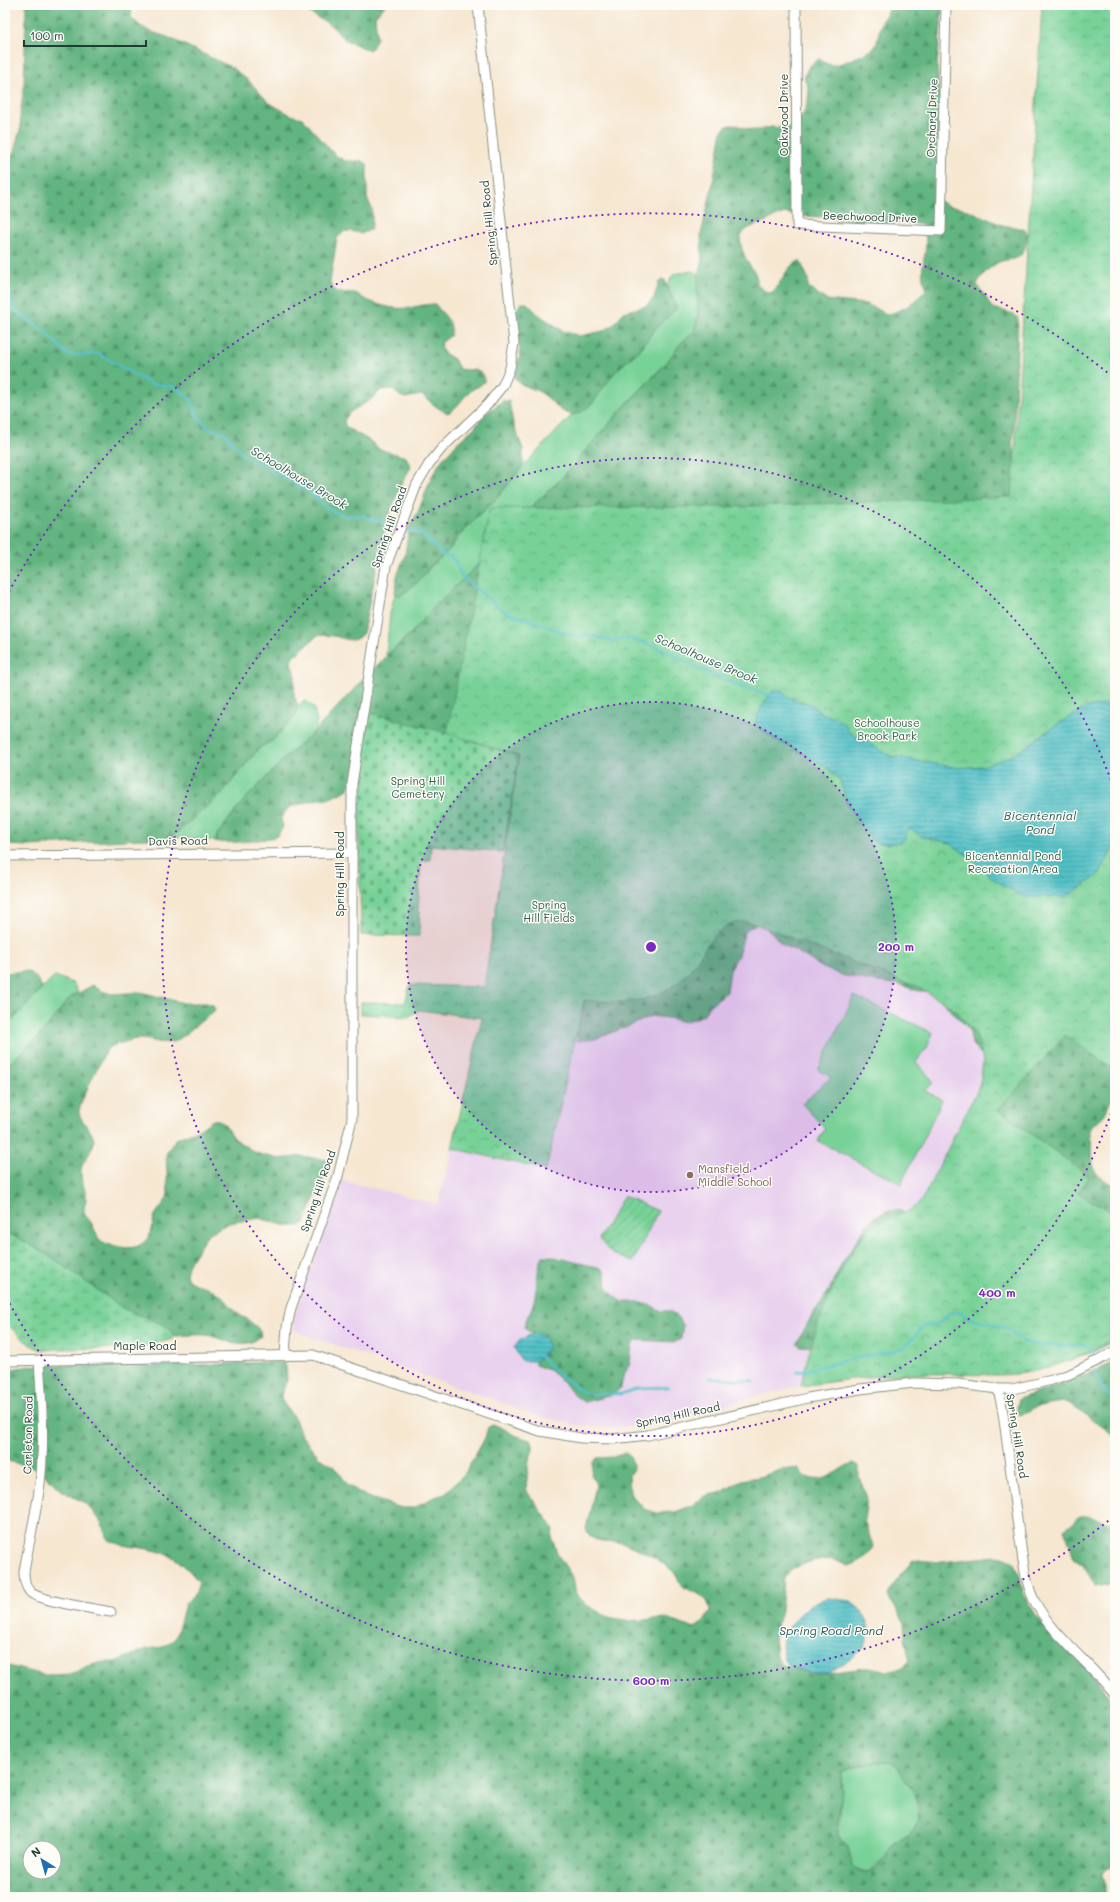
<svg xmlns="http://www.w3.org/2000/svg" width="1120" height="1902" font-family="Mali,sans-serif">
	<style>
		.built { fill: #e9d2ee }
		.grass { fill: #78d298; stroke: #4c8866 }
		.forest { fill: url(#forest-firs); stroke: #40785a; fill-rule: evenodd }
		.wetland { fill: url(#wetland-marsh); stroke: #4c8866 }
		.cemetery { fill: url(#cemetery-stones); stroke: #4c8866 }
		.park { fill: url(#park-crowns); stroke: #4c8866 }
		.garden { fill: url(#garden-furrows); stroke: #4c8866 }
		.water { fill: url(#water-rules); stroke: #397f7e }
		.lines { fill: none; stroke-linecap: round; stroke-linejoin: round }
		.stream { stroke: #53c1c7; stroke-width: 2.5 }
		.minor-casing { stroke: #8a9282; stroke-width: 11 }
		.minor { stroke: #fff; stroke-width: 9 }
		.ring { fill: none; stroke: #7b2cbf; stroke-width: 2; stroke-dasharray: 2 4 }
		.education-dot { fill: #8d6e63; stroke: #fdfcf7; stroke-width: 1.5 }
		.labels { text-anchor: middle; stroke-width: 3; stroke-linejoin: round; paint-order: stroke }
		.street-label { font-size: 11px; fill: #1f3d34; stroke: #fdfcf7 }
		.park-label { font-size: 11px; fill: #35624d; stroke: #fdfcf7 }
		.education-label { font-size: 11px; fill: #785e54; stroke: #fdfcf7; text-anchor: start }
		.water-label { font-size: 12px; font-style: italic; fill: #2c5e59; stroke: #fdfcf7 }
		.centre { fill: #7b2cbf; stroke: #fdfcf7; stroke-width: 2 }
		.ring-label { font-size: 12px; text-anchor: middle; font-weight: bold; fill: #7b2cbf; stroke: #fdfcf7; stroke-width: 3; stroke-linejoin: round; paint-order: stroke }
	</style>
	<defs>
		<pattern id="forest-firs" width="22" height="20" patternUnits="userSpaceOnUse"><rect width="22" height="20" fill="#62b480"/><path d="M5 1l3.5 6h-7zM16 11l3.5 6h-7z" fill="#50946a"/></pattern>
		<pattern id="wetland-marsh" width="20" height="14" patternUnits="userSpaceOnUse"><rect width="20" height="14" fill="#78d298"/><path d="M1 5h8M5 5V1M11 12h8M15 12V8" fill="none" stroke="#62ac7d"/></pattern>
		<pattern id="cemetery-stones" width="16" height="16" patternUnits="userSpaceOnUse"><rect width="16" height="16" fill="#78d298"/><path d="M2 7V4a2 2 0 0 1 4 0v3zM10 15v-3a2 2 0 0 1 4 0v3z" fill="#62ac7d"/></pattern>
		<pattern id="park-crowns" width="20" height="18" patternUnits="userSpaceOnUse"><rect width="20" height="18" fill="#78d298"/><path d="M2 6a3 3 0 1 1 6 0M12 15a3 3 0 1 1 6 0" fill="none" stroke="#62ac7d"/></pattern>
		<pattern id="garden-furrows" width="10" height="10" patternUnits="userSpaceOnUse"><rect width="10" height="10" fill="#78d298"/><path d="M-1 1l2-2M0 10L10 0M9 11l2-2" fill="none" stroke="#62ac7d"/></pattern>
		<pattern id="water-rules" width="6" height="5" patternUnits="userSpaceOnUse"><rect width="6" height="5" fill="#53c1c7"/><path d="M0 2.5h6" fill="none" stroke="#449ea2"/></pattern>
	</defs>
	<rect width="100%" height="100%" fill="#fdfcf7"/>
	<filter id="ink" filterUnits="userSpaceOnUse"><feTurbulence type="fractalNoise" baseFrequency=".025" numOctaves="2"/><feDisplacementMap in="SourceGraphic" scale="8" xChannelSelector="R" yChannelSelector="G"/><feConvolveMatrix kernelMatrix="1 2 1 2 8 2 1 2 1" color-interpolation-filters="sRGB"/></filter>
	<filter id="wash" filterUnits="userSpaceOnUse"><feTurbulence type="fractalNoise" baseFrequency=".012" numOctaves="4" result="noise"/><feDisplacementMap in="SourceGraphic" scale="16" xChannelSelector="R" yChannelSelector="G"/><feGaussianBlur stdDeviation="0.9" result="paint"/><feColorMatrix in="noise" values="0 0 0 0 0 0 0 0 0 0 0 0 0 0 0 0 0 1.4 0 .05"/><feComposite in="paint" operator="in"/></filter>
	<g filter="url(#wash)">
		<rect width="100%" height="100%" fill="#f6e7d1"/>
		<polygon class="built" points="753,923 933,995 944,1001 968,1025 982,1055 983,1062 980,1085 925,1195 918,1205 902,1215 810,1346 801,1386 760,1395 682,1418 645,1425 610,1428 575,1425 524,1412 495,1400 300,1333 295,1329 293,1324 294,1318 340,1180 438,1204 452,1148 546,1170 584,1000 616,1002"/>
		<g class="grass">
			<path d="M 691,271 L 698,273 L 698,316 L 694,332 L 681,343 L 667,362 L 622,409 L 560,480 L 527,511 L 507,537 L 440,601 L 410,634 L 386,656 L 390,613 L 395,594 L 400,596 L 418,582 L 432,565 L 448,551 L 469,524 L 496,499 L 523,466 L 573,414 L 578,413 L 616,371 L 636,353 L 656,328 L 676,309 C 676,293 660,292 674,274 Z"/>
			<polygon points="304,701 308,702 314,708 317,722 315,731 290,753 240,805 217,835 216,841 172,837 222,793 259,748 273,740 295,716 298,706"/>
			<polygon points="56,976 74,984 78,992 70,998 39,1036 5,1068 5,1029 42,988"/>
			<polygon points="854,996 933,1033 927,1048 916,1062 934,1082 925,1091 942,1100 901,1184 818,1141 825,1128 802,1104 831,1077 818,1070"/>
			<path d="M 887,1761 L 893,1762 L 897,1765 L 915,1793 L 919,1820 L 914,1830 L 892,1845 L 883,1860 L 871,1871 L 866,1872 L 855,1868 L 852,1864 L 848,1848 L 839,1835 L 842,1772 C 850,1767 876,1762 887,1761 Z"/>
		</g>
		<g class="forest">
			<path d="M 26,5 L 132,5 L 131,17 L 139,25 L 149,31 L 170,38 L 233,68 L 251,83 L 269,103 L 291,115 L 302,118 L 335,155 L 345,161 L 362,161 L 367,164 L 367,198 L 372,209 L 372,225 L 370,230 L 361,234 L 356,232 L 345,231 L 337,238 L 330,282 C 336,297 343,291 355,293 C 358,294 360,296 363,298 C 372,303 385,307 395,308 C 409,310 421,304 435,304 C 443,315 455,322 450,336 L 441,343 L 441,349 L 444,353 L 454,359 L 459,369 C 470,371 485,366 484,382 C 480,387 475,387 471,391 C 462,397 460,406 448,413 C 437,409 431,402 422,395 L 405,398 L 400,396 L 392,389 L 381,390 L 369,401 L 350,412 L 344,421 L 346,427 L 370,441 L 379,449 L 406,457 L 411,467 L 400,486 L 386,524 L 363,633 C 353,645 345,638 334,636 C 329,635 323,636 318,635 L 292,658 L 291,663 L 295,674 L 294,696 L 298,706 L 295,716 L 273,740 L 259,748 L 222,793 L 172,837 L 167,839 L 139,839 L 29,846 L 5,845 L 5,157 L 13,154 L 21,127 L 20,115 L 24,86 Z"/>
			<polygon points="296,5 386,5 375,16 377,38 372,48 368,50 344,39 329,24"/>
			<path d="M 890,5 L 943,5 L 937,65 L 940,104 L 937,200 L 949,206 L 968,210 L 1002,225 L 1020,228 L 1025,230 L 1028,235 C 1026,241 1025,251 1020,256 C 1014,261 1005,259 999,262 C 991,266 979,277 977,285 L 984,294 L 992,308 L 1014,314 L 1018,319 L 1014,432 L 1012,443 L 1015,465 L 1115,974 L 1115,1093 C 1110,1100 1109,1107 1104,1115 C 1100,1120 1094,1123 1091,1128 C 1088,1134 1092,1140 1092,1146 C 1093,1170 1092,1175 1115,1185 L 1115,1341 C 1092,1353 1070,1362 1044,1367 L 801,1346 L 797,1343 L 813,1314 L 828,1292 L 841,1265 L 868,1223 L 876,1216 L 887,1211 L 898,1210 L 910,1213 L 936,1201 L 988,1063 L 972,1044 L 970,1032 L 967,1027 L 932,991 L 918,991 L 901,985 L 871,981 L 844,976 L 823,968 L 796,951 L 782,944 L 771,932 L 762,925 L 756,924 L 746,930 L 744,935 L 738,955 L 730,970 L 727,992 L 710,1005 L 704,1014 L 699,1017 L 684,1022 L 674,1019 L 651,1016 L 632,1025 L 595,1039 L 578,1041 L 577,1030 L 582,1016 L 600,913 L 524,780 L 509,772 L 356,773 L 348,789 L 343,792 L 328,799 L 318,799 L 289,807 L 281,818 L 283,827 L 277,836 C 268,840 221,845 216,841 L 217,835 L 244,800 L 290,753 L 315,731 L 365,677 L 410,634 L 440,601 L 507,537 L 527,511 L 560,480 L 622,409 L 667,362 L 681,343 L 694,332 L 698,316 L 697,285 L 702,262 L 701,234 L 712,188 L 722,130 C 733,119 741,129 753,130 C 760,131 765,128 772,127 C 780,127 788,130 795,124 C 805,117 808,102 809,91 C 809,86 806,84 805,80 C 803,71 813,61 820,59 C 824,63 829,65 834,65 C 839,65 871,52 874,48 C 879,42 878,32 881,24 C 884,16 888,17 890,5 ZM 785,213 C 805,218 824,216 843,219 C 852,220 861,224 871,224 C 885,224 914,219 925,227 C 925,232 926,238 926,243 C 926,256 918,274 926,286 L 926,291 L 908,306 L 893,313 L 887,314 L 866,304 L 826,300 L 808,287 L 808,278 L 800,261 C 786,264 782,285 771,293 L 765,291 L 757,284 C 758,272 751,269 746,259 C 737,239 737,231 759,224 C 767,221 776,216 785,213 Z"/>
			<path d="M 664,279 C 666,283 676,306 676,309 C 670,316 662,321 656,328 C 649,336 644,347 635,354 C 629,359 622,364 617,370 C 604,383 596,406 579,413 C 561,420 552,397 538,391 C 532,388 518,385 515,378 C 512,370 520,362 520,354 C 520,338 506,315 522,303 L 527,303 L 538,314 L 563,331 L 580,336 L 603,331 L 613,325 L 624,312 L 646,306 L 654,298 L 659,282 Z"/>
			<polygon points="503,401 509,401 513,423 523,449 523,466 496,499 458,536 448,551 432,565 418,582 400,596 395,594 397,576 405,555 409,527 418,512 432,476 441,461 457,443 474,428 485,414"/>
			<path d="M 24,971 C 33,972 39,980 42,988 L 5,1029 L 5,973 Z"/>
			<path d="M 93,985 L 102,991 L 112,994 L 140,992 L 184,1003 L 205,1003 L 213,1005 L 215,1010 L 178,1040 C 163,1047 151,1038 136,1039 C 131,1040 114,1045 109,1047 C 104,1053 77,1107 79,1113 C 81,1123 94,1130 94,1142 C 93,1151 85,1158 82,1166 C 78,1176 85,1186 86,1195 C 87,1201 84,1205 84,1210 C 84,1217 91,1220 93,1226 C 99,1241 99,1242 116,1246 C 133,1250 145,1248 152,1229 C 153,1225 153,1221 154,1217 C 158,1209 166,1203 168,1194 L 166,1154 L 175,1140 L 180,1137 L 200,1129 L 213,1120 L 219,1120 L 224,1124 L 233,1138 L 256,1153 L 279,1159 L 301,1156 L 328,1160 L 327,1172 L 317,1192 L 305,1223 L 299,1226 L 287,1226 L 259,1218 L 229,1223 L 208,1234 L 189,1263 L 186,1274 L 188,1280 L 193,1283 L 209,1288 L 223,1297 L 238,1314 L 247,1319 L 260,1330 L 261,1336 C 243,1352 225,1338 206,1335 C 196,1334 184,1336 174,1336 L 168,1327 L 124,1309 L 57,1261 L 29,1244 L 5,1232 L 5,1068 L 39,1036 L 70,998 Z"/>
			<path d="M 543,1256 L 550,1256 L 601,1268 L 605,1273 L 607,1287 L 616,1298 L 623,1302 L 639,1302 L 652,1306 L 662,1311 L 670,1311 L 679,1318 L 683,1325 L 681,1339 L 675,1342 L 637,1340 L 632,1345 L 630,1363 L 623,1377 L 621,1388 L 612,1395 L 584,1402 L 574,1395 L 563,1382 L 549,1370 L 535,1365 L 535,1362 L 543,1355 L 545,1347 L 539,1335 L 528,1331 L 524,1327 C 525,1320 532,1310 534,1301 C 537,1290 537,1264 543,1256 Z"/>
			<path d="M 277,1362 L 284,1363 L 286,1367 L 287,1380 L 281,1395 L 282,1401 L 295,1419 L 301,1435 L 320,1458 L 335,1467 L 348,1485 L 367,1497 L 402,1508 L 414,1508 L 434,1497 L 445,1494 L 465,1473 L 485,1438 L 488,1427 L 493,1425 L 499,1426 L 514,1435 L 530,1440 L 533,1445 L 533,1450 L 529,1460 L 526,1488 L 528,1493 L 551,1524 L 553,1529 L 552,1539 L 558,1555 L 573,1578 L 576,1594 L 588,1606 L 608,1617 L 631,1621 L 666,1618 L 694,1629 L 703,1622 L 710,1612 C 709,1594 695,1594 684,1587 C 679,1583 678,1579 675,1574 C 666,1562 638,1548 623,1543 C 609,1539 593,1546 586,1529 L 596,1485 L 591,1474 L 593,1463 L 597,1458 L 613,1457 L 625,1453 L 630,1456 C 633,1464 635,1469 629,1475 L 630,1493 L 644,1509 L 657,1513 L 675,1512 L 691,1506 L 705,1496 L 722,1492 L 742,1480 L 759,1477 L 781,1470 L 798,1468 L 804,1476 C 828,1487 835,1468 854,1463 L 859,1466 L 859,1477 L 867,1498 L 864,1520 L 873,1546 C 869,1558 859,1562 848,1566 C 843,1564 838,1561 833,1560 C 819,1557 792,1565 784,1578 L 781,1611 L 774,1637 L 776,1655 L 781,1664 L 791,1669 L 819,1674 L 865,1668 C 888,1667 887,1679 910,1661 L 905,1639 L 904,1623 L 899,1613 L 890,1600 L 888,1594 L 901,1574 L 913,1561 L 918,1560 L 941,1562 L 996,1556 L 1003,1557 L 1013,1561 C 1021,1578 1024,1599 1036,1615 C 1058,1646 1099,1669 1112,1707 L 1115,1710 L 1115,1866 L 1107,1868 L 1102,1875 L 1105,1886 L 1105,1897 L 5,1897 L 5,1665 L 44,1675 L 73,1674 L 87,1666 L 103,1662 L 115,1662 L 147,1649 L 163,1647 L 172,1641 L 176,1637 L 185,1604 L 196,1592 L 199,1582 C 181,1560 170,1552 142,1548 C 130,1546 119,1546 108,1539 L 99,1519 L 85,1503 L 60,1490 L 40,1470 L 5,1460 L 5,1370 L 38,1365 L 154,1366 ZM 887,1761 C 900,1762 900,1775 908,1784 C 917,1794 925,1817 914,1829 C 908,1837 897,1840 890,1847 C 883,1855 880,1872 866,1872 C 851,1872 852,1859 848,1848 C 846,1843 841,1841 839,1836 C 835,1822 842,1804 842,1790 C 842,1784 840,1779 842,1772 C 850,1767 876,1762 887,1761 ZM 30,1848 L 54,1848 L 54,1872 L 30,1872 Z"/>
			<path d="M 1115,1362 L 1115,1435 C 1101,1430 1075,1402 1063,1402 C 1061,1402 1038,1406 1036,1407 C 1030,1409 1026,1414 1019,1415 L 1017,1413 L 1017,1405 L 1019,1399 L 1093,1372 Z"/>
			<polygon points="1080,1516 1086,1516 1115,1523 1115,1583 1096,1587 1083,1565 1074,1559 1065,1529"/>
		</g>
		<path class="wetland" d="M 5,1232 L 29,1244 L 57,1261 L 124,1309 L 168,1327 L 174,1336 L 172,1339 C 135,1351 94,1348 55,1349 C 32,1355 22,1335 5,1323 Z"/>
		<polygon class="cemetery" points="370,713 447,733 519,756 503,852 431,845 430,860 421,861 418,911 420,912 419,936 361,935 358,772"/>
		<path class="park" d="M 1042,5 L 1115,5 L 1115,1070 L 1065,1035 L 998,1110 L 1089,1176 L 1078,1193 L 1115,1213 L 1115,1336 C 1080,1359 1040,1375 998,1375 C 970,1375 941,1373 913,1374 C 875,1375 838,1381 801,1386 C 810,1343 824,1303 845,1264 C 852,1252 859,1238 870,1229 C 886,1215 907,1217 922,1200 L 980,1085 L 983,1062 L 980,1047 L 975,1033 L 954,1009 L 922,989 L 753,923 C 717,915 709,947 690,970 C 683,979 674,986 664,991 C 639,1005 611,1002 584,1000 L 546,1170 L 452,1148 L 482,1018 L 419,1010 L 408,1017 L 361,1014 L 361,1002 L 405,1003 L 410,985 L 484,987 L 519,756 L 447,733 L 490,508 L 727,507 L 1012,497 Z"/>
		<polygon class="garden" points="624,1196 658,1211 633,1262 612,1254 599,1239"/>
		<g class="water">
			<path d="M 774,690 L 780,690 L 790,698 L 810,704 L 821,713 L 836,718 L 844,724 L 850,733 L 891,756 L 959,768 L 982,766 L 1014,755 L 1056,725 L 1086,708 L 1106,704 L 1110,708 L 1115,720 L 1115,826 L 1112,837 L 1113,848 L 1101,872 L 1093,879 L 1066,897 L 1028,897 L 1022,896 L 994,880 L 975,861 L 950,843 L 920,836 L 912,829 L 907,829 L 906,837 L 903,841 L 890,844 L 878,843 L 869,837 L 848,805 L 839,779 L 827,768 L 792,747 L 775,740 L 755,725 C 755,715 767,698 774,690 Z"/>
			<polygon points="535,1333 544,1337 549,1347 536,1361 522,1361 514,1348 521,1339"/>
			<path d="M 829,1598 L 850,1601 L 861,1610 L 866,1618 L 870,1631 L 865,1647 L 840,1666 L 826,1673 L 812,1673 L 790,1667 C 782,1658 780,1645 785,1633 C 796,1618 809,1600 829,1598 Z"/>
		</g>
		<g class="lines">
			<g class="stream">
				<polyline points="5,287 9,290 14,310 42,329 68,355 86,355 97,353 151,384 176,387 191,400 198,417 209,428 225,433 243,455 311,493 328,509 345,516 360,515 391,525"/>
				<polyline points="406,530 422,534 444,556 451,556 456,563 461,576 505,612 578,637 589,635 613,641 625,638 642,642 665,650 701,670 742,687 773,696"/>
				<polyline points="540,1356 557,1373 586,1394 621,1394 638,1388 669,1387"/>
				<polyline points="1094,1370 1105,1392 1115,1401"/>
				<polyline points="797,1372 865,1356 892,1351 905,1347 923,1326 940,1323 950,1313 959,1312 971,1319 1007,1328 1024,1342 1038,1345 1084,1345 1093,1350 1094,1355"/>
				<polyline points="710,1378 754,1381"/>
			</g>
		</g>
	</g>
	<g filter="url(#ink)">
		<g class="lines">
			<defs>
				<g id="minor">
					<polyline points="796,5 797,225 941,231 946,5"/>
					<polyline points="5,856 351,853"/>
					<polyline points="285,1354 287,1327 291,1308 338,1176 352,1119 352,784 386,566 417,484 429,464 442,448 488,404 503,385 510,368 514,343 478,5"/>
					<path d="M 39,1360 C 41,1393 44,1425 42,1458 C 41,1496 30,1534 24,1572 C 24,1579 25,1586 30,1592 C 39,1601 96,1609 111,1612"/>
					<polyline points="5,1361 313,1355 540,1431 581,1438 612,1439 648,1435 808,1398 860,1389 914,1383 958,1384 998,1389 1012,1389 1052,1380 1070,1374 1099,1360 1115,1351"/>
					<path d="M 998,1389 L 1002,1407 C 1009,1451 1013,1496 1020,1540 C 1023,1560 1025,1581 1034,1600 C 1051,1634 1091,1664 1115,1695"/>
				</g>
			</defs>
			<use href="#minor" class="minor-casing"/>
			<use href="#minor" class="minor"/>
		</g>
	</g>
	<circle cx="651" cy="947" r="245" fill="#7b2cbf" fill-opacity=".12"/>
	<g class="ring">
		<circle cx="651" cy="947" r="245"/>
		<path d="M1115 1102A489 489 0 1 1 1115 792"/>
		<path d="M1113 1517A734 734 0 0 1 6 1297M6 597A734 734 0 0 1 1113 377"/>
	</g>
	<circle class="education-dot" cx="690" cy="1175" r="4"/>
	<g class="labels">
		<g class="street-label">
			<text transform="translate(784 115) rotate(-90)" y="4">Oakwood Drive</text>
			<text transform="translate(932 118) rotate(-88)" y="4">Orchard Drive</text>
			<text transform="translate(870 217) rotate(2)" y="4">Beechwood Drive</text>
			<text transform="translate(489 223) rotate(-96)" y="4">Spring Hill Road</text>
			<text transform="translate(389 527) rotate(-71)" y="4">Spring Hill Road</text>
			<text transform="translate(178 841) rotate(-1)" y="4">Davis Road</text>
			<text transform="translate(340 874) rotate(-90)" y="4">Spring Hill Road</text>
			<text transform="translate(318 1191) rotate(-71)" y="4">Spring Hill Road</text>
			<text x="145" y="1350">Maple Road</text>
			<text transform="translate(678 1415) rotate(-12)" y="4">Spring Hill Road</text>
			<text transform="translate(28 1435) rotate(-89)" y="4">Carleton Road</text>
			<text transform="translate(1017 1436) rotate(81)" y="4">Spring Hill Road</text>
		</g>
		<g class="park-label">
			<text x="887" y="727">Schoolhouse<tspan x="887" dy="13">Brook Park</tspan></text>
			<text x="418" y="785">Spring Hill<tspan x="418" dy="13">Cemetery</tspan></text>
			<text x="1013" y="860">Bicentennial Pond<tspan x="1013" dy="13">Recreation Area</tspan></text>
			<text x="549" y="909">Spring<tspan x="549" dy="13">Hill Fields</tspan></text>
		</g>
		<g class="education-label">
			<text x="698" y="1173">Mansfield<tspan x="698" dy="13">Middle School</tspan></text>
		</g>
		<g class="water-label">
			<text transform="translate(299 478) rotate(31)" y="4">Schoolhouse Brook</text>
			<text transform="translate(706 659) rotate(23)" y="4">Schoolhouse Brook</text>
			<text x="1040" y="820">Bicentennial<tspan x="1040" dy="14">Pond</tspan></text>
			<text x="831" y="1635">Spring Road Pond</text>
		</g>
	</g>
	<circle cx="651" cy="947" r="6" class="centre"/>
	<g class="ring-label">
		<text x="896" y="951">200 m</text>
		<text x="997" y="1297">400 m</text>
		<text x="651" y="1685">600 m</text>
	</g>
	<rect width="1120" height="1902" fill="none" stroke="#fdfcf7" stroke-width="20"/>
	<g transform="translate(42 1860) rotate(323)"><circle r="19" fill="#fdfcf7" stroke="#a4b0a9"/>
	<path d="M0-3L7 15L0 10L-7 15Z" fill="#1f6fb2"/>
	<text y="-6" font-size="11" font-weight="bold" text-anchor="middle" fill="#1f3d34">N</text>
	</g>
	<path d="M24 40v6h122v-6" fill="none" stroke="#1f3d34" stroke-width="2"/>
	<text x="30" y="40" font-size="12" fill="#1f3d34" stroke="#fdfcf7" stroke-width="3" paint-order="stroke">100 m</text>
</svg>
